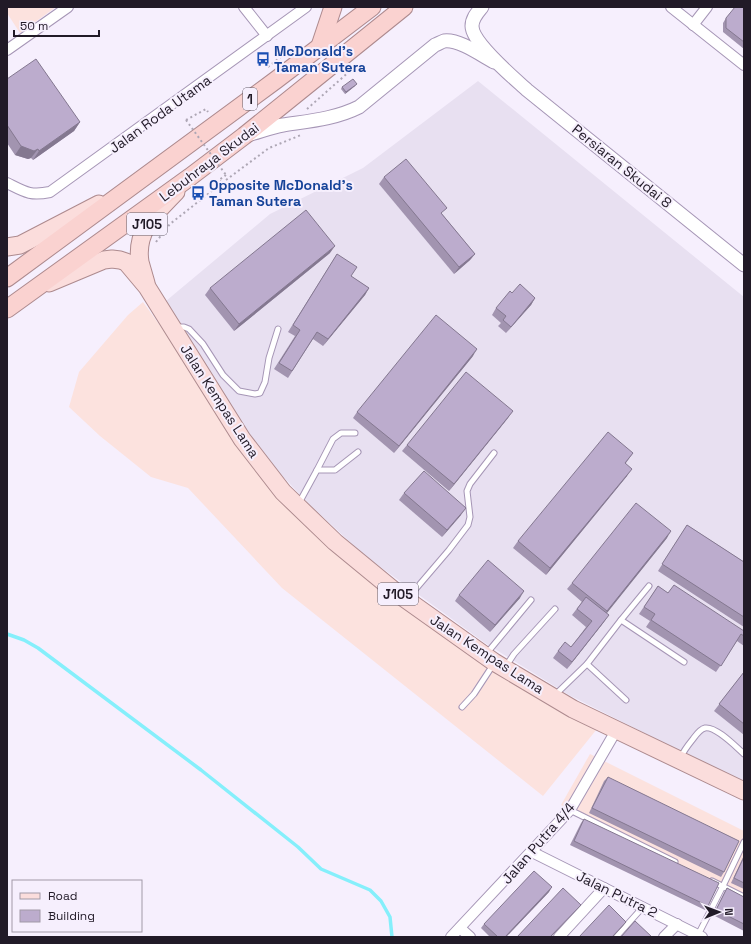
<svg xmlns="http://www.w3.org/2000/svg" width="751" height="944" font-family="'Space Grotesk',sans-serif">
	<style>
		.commercial { fill: #fce2de }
		.built { fill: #e8e0f1 }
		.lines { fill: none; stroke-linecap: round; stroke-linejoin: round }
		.stream { stroke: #85effb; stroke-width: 3.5 }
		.service-casing { stroke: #a696b6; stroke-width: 7 }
		.minor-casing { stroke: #a696b6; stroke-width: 12 }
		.tertiary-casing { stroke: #a696b6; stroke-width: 15 }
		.primary-casing { stroke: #ad8a8e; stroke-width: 19 }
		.trunk-casing { stroke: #ad8a8e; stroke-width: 19 }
		.path { stroke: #aea7b5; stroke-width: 2; stroke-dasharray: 2 3; stroke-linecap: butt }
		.service { stroke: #fff; stroke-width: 5 }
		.minor { stroke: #fff; stroke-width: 10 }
		.tertiary { stroke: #fff; stroke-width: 13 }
		.primary { stroke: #fbdddc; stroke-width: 17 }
		.trunk { stroke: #fad2d0; stroke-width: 17 }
		.path-bridge { stroke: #aea7b5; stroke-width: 2; stroke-dasharray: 2 3; stroke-linecap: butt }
		.wall { fill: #a294b0 }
		.shaded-wall { fill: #847890 }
		.building { fill: #bcaccd; stroke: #847890 }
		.labels { text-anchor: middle; stroke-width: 4; stroke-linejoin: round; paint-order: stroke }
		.shield { fill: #f6effd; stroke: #615a67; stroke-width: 1 }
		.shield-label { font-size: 13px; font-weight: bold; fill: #211a27 }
		.transit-label { font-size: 14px; font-weight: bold; fill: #164399; stroke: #f6effd; text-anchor: start }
		.street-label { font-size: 14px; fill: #211a27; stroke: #f6effd }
	</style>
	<rect width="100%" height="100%" fill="#f6effd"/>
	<g class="commercial">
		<polygon points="7,7 56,7 20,33 7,13"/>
		<polygon points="143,302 242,439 333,551 601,724 543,796 282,588 188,488 151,477 100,436 69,407 79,372 128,315"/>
		<polygon points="590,754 744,831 744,899 561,805"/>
	</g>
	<polygon class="built" points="478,81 744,297 744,783 569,695 485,643 364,555 308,503 256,448 166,301 270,214 363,168"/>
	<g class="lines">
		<polyline class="stream" points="7,634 24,640 38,648 201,770 298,847 321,869 370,890 381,901 390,917 392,937"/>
		<defs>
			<g id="service">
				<polyline points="175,327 184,327 189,329 203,344 223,375 239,391 255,394 260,393 265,382 269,358 278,329"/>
				<polyline points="317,470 333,439 341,433 355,433"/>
				<polyline points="299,503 317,470 335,470 358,452"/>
				<polyline points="408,598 449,550 468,525 470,517 467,491 470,484 494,453"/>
				<polyline points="621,620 649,586"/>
				<polyline points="487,653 531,600"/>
				<polyline points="587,664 626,700"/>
				<polyline points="506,666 514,654 555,609"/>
				<polyline points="555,695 587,664 621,620 684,662"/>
				<polyline points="462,707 474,694 493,665"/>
				<path d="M 681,757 C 684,750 689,744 693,739 C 696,735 700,729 705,728 C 716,726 736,747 744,754"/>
				<polyline points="570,810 675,862"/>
				<polyline points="712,881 744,897"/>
				<polyline points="698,935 723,886 744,842"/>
				<polyline points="616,937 643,907"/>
			</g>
			<g id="minor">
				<polyline points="244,7 267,36"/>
				<polyline points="671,7 744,65"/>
				<polyline points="693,25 707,7"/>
				<polyline points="7,50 68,7"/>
				<path d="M 7,183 C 25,192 30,196 50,192 L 306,7"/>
				<polyline points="532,852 702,937"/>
				<polyline points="460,928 470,937"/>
				<polyline points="451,937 570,810 617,729"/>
				<polyline points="559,937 604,888"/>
				<polyline points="664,937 677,924"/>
			</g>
			<g id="tertiary">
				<path d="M 482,7 C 477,13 472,18 472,26 C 472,43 514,78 527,90 L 744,265"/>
				<path d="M 247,135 C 259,132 271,127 283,125 C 309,121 335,119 359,107 L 435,45 C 438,44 441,42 444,41 C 459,39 481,55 494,62"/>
			</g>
			<g id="primary">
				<polyline points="7,247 20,245 99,204"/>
				<polyline points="49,283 104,260 112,259 120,260 126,262 147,287 242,439 283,492 335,542 397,593 494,662 573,709 744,791"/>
				<path d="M 146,283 C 144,276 142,269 140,262 C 135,230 156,213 176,192"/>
			</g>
			<g id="trunk">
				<polyline points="320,46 333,7"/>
				<polyline points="7,278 276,80 372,7"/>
				<polyline points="7,309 190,177 244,136 404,7"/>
			</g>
		</defs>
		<use href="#service" class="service-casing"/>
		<use href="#minor" class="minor-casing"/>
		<use href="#tertiary" class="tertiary-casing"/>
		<use href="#primary" class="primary-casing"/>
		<use href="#trunk" class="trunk-casing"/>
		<g class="path">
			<polyline points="268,67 282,56"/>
			<polyline points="307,109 359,63"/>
			<polyline points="186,120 206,109 208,112"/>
			<polyline points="222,183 269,148 301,135"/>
			<polyline points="156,242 170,224 222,183 219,180 226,175"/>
		</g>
		<use href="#service" class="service"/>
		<use href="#minor" class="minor"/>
		<use href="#tertiary" class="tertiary"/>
		<use href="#primary" class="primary"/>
		<use href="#trunk" class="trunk"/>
		<polyline class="path-bridge" points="186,120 226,175"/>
	</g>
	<g class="wall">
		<polygon points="744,7 744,49 723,32 723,23 726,18"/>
		<polygon points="7,79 80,122 74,131 33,160 31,158 28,159 15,155 7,143"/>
		<polygon points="355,86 345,94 341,89 342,87"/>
		<polygon points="384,177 442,214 475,254 470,260 454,274 379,184"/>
		<polygon points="330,253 234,331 205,295 210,288"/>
		<polygon points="337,254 351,276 369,288 365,295 323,346 313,339 288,378 274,369 295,336 288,332"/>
		<polygon points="512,293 535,298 531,305 506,333 498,326 501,323 492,315 496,308"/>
		<polygon points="473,356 394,453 353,418 357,412"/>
		<polygon points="508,418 449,491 402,451 407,445"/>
		<polygon points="633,453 626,463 627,476 546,575 513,548 518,541"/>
		<polygon points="404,493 461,515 442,537 399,500"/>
		<polygon points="687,525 744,562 744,627 658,571"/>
		<polygon points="667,538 606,613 604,622 567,669 553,658 558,651 571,647 586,627 572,615 582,602 567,589 572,583"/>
		<polygon points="658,586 668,593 743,631 744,629 744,646 737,641 716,672 646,627 650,621 639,614"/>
		<polygon points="459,595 520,598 490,632 455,601"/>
		<polygon points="744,672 744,735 714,711"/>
		<polygon points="608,777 724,872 721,877 589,813 604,781"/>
		<polygon points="584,819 708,906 705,910 570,845 581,823"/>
		<polygon points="744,855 744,889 731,883"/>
		<polygon points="727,888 744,897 744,931 713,915 724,893"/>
		<polygon points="549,892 506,937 490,937 481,928 484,924"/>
	</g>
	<g class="shaded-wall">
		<polygon points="357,84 355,86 345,94 346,92"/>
		<polygon points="80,122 74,131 33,160 39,151"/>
		<polygon points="21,146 38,149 31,158 28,159 15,155"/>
		<polygon points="335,246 330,253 234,331 239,324"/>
		<polygon points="475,254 470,260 454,274 459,267"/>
		<polygon points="369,288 365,295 323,346 328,339"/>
		<polygon points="535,298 531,305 506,333 511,327"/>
		<polygon points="477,349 473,356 394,453 399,446"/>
		<polygon points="513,411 508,418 449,491 454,484"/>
		<polygon points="632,469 627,476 546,575 550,568"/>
		<polygon points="466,508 461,515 442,537 447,530"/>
		<polygon points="671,531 667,538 603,618 607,611"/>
		<polygon points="524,591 520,598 490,632 495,625"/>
		<polygon points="609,615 604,622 567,669 572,662"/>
		<polygon points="552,887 549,892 506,937 505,937"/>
		<polygon points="581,905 577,909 551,937 550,937"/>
		<polygon points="626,922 623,926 613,937 612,937"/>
	</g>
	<g class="building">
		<polygon points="735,7 744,7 744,42 726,28 726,18"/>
		<polygon points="36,59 80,122 39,151 38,149 34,151 21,146 7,125 7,79"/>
		<polygon points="353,79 357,84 346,92 342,87"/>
		<polygon points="406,159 447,208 441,213 475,254 459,267 384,177"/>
		<polygon points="306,210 335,246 239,324 210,288"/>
		<polygon points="337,254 357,267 351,276 369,288 328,339 317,332 292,371 279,363 300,330 293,325"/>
		<polygon points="520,284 535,298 511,327 503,320 506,316 496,308 510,291 512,293"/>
		<polygon points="436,315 477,349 399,446 357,412"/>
		<polygon points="466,372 513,411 454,484 407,445"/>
		<polygon points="608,432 633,453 625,463 632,469 550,568 518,541"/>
		<polygon points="424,471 466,508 447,530 404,493"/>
		<polygon points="636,503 671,531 607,611 572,583"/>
		<polygon points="687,525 744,562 744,617 662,564"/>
		<polygon points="488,560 524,591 495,625 459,595"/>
		<polygon points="674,585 744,631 744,630 744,636 741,634 721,666 651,620 655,614 644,607 658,586 668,593"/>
		<polygon points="586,597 609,615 572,662 558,651 565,642 571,647 592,621 577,609"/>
		<polygon points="744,672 744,724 719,704"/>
		<polygon points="608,777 739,841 724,872 592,808"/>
		<polygon points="584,819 719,883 708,906 574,841"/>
		<polygon points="744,857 744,883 734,878"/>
		<polygon points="534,871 552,887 505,937 498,937 484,924"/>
		<polygon points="563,888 581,905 550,937 517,937"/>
		<polygon points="727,888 744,897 744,924 716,910"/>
		<polygon points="609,905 626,922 612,937 579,937"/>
		<polygon points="635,921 652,937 621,937"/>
	</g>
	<defs>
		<symbol id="bus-bare" viewBox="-9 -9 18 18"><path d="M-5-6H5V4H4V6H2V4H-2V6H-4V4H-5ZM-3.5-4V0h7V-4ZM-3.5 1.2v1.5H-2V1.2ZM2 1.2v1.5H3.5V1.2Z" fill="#1a4fb4" stroke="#f6effd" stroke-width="2.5" paint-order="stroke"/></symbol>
	</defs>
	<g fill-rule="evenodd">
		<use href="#bus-bare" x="253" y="49" width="20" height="20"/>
		<use href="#bus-bare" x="188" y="183" width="20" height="20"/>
	</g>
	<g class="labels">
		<g class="shield">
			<rect x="243" y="88" width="14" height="22" rx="3"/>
			<rect x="127" y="213" width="40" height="22" rx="3"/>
			<rect x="378" y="583" width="40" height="22" rx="3"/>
		</g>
		<g class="shield-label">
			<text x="250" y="104">1</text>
			<text x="147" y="229">J105</text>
			<text x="398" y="599">J105</text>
		</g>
		<g class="transit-label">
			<text x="274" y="56">McDonald's<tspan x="274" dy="16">Taman Sutera</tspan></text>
			<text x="209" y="190">Opposite McDonald's<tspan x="209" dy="16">Taman Sutera</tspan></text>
		</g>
		<g class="street-label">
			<text transform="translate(160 114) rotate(-36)" y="5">Jalan Roda Utama</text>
			<text transform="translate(209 162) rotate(-37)" y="5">Lebuhraya Skudai</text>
			<text transform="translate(622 166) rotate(39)" y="5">Persiaran Skudai 8</text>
			<text transform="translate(220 401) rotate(57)" y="5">Jalan Kempas Lama</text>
			<text transform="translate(487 654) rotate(33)" y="5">Jalan Kempas Lama</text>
			<text transform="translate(538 843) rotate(-49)" y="5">Jalan Putra 4/4</text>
			<text transform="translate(617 894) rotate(26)" y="5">Jalan Putra 2</text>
		</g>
	</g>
	<rect width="751" height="944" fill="none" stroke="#211a27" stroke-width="16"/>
	<rect x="12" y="880" width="130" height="52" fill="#f6effd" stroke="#a19aa7"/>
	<rect x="20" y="893" width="20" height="6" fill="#fbdddc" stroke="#a19aa7"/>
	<text x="48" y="900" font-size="12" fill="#211a27">Road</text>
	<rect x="20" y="910" width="20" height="12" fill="#bcaccd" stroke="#a19aa7"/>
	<text x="48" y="920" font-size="12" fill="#211a27">Building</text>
	<g transform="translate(719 912) rotate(89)" stroke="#f6effd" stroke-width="3" paint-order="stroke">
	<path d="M0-3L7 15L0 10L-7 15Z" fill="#211a27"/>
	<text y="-6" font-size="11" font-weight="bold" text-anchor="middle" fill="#211a27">N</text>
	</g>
	<path d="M14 30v6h85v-6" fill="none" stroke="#211a27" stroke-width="2"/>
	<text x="20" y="30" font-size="12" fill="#211a27" stroke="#f6effd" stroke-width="3" paint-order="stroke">50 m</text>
</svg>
